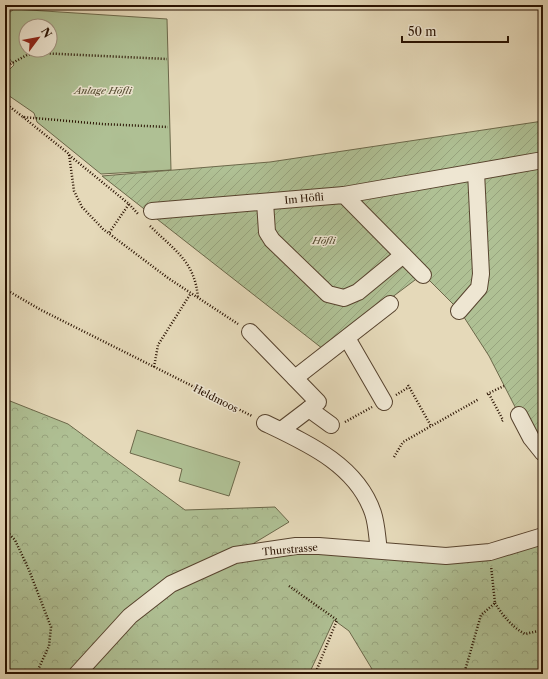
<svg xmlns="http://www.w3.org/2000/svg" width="548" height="679" font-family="'Libre Caslon Text',serif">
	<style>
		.forest { fill: url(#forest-crowns); stroke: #6c684a }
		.park { fill: #afc094; stroke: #6c684a; fill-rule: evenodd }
		.garden { fill: url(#garden-furrows); stroke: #6c684a }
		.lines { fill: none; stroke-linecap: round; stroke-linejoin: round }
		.minor-casing { stroke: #57432e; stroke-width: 18 }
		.path { stroke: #281100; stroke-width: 2.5; stroke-dasharray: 1 2; stroke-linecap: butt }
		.minor { stroke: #eee6d2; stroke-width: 16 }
		.labels { text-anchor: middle; stroke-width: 3; stroke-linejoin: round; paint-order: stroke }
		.park-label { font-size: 10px; font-style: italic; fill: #574e34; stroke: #eee6d2 }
		.street-label { font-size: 10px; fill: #281100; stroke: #eee6d2 }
	</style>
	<defs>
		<pattern id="forest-crowns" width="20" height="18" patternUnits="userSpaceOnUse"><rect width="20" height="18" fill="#afc094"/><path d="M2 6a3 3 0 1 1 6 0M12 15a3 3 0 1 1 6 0" fill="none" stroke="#97a47e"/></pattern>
		<pattern id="garden-furrows" width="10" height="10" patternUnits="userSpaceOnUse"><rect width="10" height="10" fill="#afc094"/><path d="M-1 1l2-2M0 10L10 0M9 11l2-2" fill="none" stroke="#97a47e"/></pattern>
	</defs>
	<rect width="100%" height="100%" fill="#e5d9b9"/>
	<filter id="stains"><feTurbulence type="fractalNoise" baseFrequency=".005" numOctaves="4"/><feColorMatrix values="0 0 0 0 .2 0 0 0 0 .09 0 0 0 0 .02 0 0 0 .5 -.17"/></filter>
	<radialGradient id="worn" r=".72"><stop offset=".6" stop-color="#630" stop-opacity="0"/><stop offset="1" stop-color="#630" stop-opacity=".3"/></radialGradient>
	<polygon class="forest" points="5,399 68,424 185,510 275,507 289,522 236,554 296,546 446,556 543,536 543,674 375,674 349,631 334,620 309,674 5,674"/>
	<g class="park">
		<path d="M 14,9 L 167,19 L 171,170 L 101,174 L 37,122 L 34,113 L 5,93 L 5,74 L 14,65 L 5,52 L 5,16 ZM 26,26 L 50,26 L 50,50 L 26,50 Z"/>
		<polygon points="137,430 240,462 229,496 179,481 182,469 130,453"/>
	</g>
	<polygon class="garden" points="543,121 543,433 531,438 489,356 460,311 423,274 323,349 102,176 270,162"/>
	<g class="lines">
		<defs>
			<g id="minor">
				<polyline points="344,195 543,160"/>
				<polyline points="265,202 267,232 272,240 328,294 344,298 358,292 403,255"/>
				<polyline points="152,211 344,195 423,275"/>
				<polyline points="459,311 479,288 481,274 476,172"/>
				<polyline points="250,332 318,402 309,409"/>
				<polyline points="347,338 384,402"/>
				<polyline points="295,378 390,304"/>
				<polyline points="519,415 531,438 543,453"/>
				<path d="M 265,423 C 307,443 357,465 373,513 C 377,525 377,538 379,550"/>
				<polyline points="283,431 284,428 309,409 331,425"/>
				<polyline points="77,674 130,616 171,584 235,555 296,546 319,546 446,556 490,552 543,536"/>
			</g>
		</defs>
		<use href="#minor" class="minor-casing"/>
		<g class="path">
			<polyline points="5,67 27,55 39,53 167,59"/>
			<polyline points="5,103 23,117 102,124 168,127"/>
			<polyline points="23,117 69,154 74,191 82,207 103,229 168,278 238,324"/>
			<polyline points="69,155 129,204 109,233"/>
			<polyline points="129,204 138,214"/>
			<path d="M 150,226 C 174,250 195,261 198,298"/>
			<polyline points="5,289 41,310 252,416"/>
			<polyline points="154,367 158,345 191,293"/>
			<polyline points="408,385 431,426"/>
			<polyline points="487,394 504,386"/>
			<polyline points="489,394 503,420 502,421"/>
			<polyline points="396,395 409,387"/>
			<polyline points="345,422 372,407"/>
			<polyline points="394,457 403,442 479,399"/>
			<polyline points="5,530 15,540 29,570 51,627 49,646 36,674"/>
			<polyline points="289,586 337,620 315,674"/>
			<path d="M 495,603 C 503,616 512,627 525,634 L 543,630"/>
			<polyline points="464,674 481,615 495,603 491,566"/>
		</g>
		<use href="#minor" class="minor"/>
	</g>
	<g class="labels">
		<g class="park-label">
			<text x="103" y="94">Anlage Höfli</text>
			<text x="324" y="244">Höfli</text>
		</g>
		<g class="street-label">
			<text transform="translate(304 198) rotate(-5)" y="4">Im Höfli</text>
			<text transform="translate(216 398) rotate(27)" y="4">Heldmoos</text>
			<text transform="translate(290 549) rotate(-5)" y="4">Thurstrasse</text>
		</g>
	</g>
	<rect width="548" height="679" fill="none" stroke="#e5d9b9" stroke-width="20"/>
	<rect x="6" y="6" width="536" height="667" fill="none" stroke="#281100" stroke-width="2"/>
	<rect x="10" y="10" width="528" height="659" fill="none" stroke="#281100"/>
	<g transform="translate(38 38) rotate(58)"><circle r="19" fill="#eee6d2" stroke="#9f917e"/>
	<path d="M0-3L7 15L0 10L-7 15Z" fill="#8f2418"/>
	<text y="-6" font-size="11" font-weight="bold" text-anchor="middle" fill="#281100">N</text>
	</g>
	<path d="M402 36v6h106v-6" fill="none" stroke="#281100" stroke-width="2"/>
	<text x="408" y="36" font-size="12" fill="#281100" stroke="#eee6d2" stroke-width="3" paint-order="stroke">50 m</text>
	<rect width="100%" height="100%" filter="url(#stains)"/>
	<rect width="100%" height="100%" fill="url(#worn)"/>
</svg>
